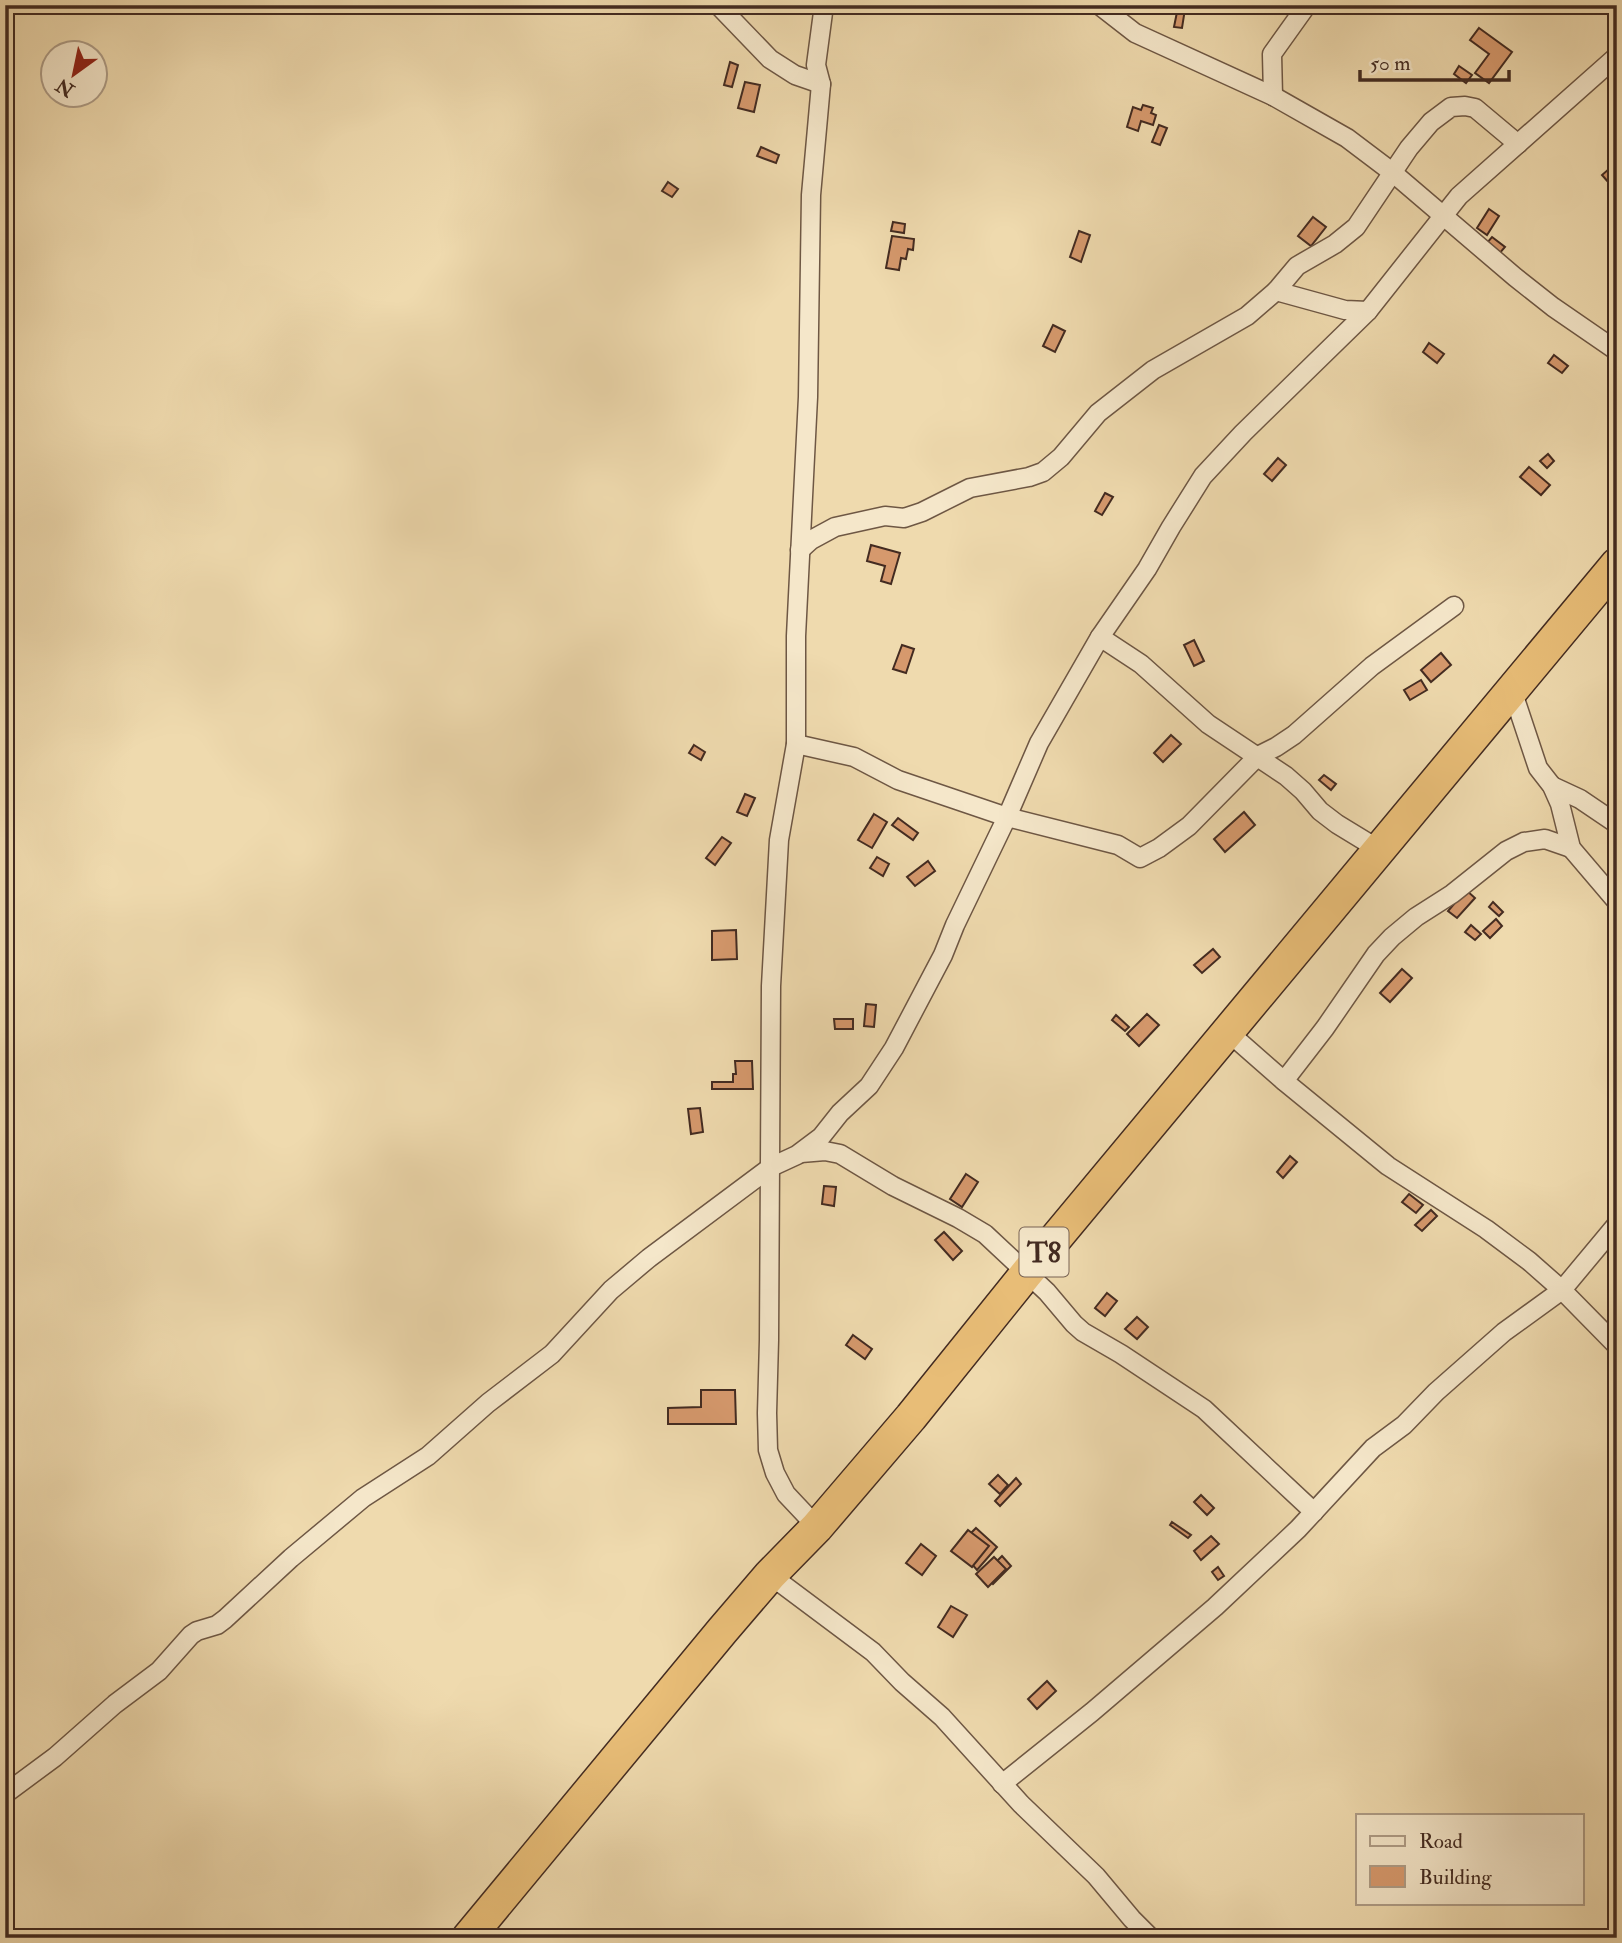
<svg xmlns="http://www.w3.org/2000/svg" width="1622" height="1943" font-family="'IM FELL Double Pica',serif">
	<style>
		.building { fill: #d6996d; stroke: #432b21; stroke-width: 2 }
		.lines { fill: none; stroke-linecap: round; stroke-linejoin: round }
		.street-casing { stroke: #6e5744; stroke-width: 21 }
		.highway-casing { stroke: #432b21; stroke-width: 35 }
		.street { stroke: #f5e7ca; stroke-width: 18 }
		.highway { stroke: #e8bd77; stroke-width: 32 }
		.labels { text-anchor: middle; stroke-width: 6; stroke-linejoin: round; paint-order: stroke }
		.shield { fill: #f5e7ca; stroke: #786354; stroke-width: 2 }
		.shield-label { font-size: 28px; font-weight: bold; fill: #432b21 }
	</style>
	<rect width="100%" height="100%" fill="#efdaae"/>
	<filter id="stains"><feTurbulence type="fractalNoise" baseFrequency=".00286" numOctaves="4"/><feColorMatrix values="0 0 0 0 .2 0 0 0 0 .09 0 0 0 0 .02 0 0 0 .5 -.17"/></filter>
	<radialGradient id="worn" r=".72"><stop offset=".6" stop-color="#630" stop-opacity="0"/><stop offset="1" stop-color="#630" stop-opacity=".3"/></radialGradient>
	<g class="building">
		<polygon points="1178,7 1185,9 1182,28 1174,27"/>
		<polygon points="1479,28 1512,52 1489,83 1475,73 1489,54 1470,40"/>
		<polygon points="730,62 738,65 732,87 724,85"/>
		<polygon points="1459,66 1472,75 1466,83 1454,74"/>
		<polygon points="745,82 760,85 754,112 738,108"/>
		<polygon points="1143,105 1153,108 1151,113 1156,115 1153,125 1141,121 1138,131 1127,127 1133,107 1141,110"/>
		<polygon points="1159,125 1167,128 1160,145 1152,142"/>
		<polygon points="761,147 779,155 776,163 757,156"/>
		<polygon points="1610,168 1617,175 1617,192 1602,175"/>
		<polygon points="668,182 678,189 672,197 662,191"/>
		<polygon points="1489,209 1499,216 1487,235 1477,228"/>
		<polygon points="1313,217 1326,227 1311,246 1298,236"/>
		<polygon points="893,222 905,224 904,233 891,231"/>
		<polygon points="1079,231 1090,235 1081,262 1070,257"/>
		<polygon points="892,236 914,239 913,250 908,249 906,259 901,258 899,270 886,268"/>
		<polygon points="1492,237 1505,247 1499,254 1486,244"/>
		<polygon points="1053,325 1065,331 1055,352 1043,346"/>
		<polygon points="1429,343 1444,354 1437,363 1423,352"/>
		<polygon points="1554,355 1568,366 1562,373 1548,363"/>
		<polygon points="1548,454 1554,461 1547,468 1540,461"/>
		<polygon points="1278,458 1286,465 1272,481 1264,474"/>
		<polygon points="1529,467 1550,485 1541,495 1520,477"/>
		<polygon points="1105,493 1113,497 1102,515 1095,511"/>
		<polygon points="871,545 900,553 891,584 881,581 885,566 867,561"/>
		<polygon points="1194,640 1204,661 1194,666 1184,645"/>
		<polygon points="902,645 914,649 906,673 893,669"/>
		<polygon points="1441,653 1451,665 1431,682 1421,670"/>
		<polygon points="1421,680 1427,690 1410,700 1404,690"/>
		<polygon points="1171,735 1181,744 1163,762 1154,753"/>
		<polygon points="694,745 705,752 701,760 689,753"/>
		<polygon points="1324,775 1336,784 1331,790 1319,780"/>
		<polygon points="745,794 755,798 747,816 737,812"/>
		<polygon points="1244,812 1255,825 1225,852 1214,839"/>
		<polygon points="874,814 887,822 872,848 858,840"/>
		<polygon points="898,818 918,833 913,840 892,825"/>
		<polygon points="722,837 731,843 715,865 706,858"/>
		<polygon points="877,857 889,864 883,876 870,868"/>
		<polygon points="928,861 935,871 915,886 907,877"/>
		<polygon points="1466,890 1475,898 1457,918 1448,911"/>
		<polygon points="1493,902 1503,912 1499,916 1489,907"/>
		<polygon points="1496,919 1502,926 1490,938 1483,931"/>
		<polygon points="1471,925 1481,934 1475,940 1465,932"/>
		<polygon points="736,930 737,959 712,960 712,931"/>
		<polygon points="1213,949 1220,957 1202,973 1194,965"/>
		<polygon points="1402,969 1412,978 1390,1002 1380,993"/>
		<polygon points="866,1004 876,1005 874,1027 864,1026"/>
		<polygon points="1147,1014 1159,1025 1139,1046 1127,1034"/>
		<polygon points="1116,1015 1129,1027 1125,1031 1112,1020"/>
		<polygon points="834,1019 853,1019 853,1029 835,1029"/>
		<polygon points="735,1061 752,1061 753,1089 712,1089 712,1082 733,1082 733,1074 736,1074"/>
		<polygon points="700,1108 703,1132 691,1134 688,1109"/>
		<polygon points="1290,1156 1297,1162 1283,1178 1277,1172"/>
		<polygon points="966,1174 978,1182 962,1207 950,1199"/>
		<polygon points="824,1186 836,1187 834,1206 822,1204"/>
		<polygon points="1409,1194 1423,1205 1416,1213 1402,1202"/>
		<polygon points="1431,1210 1437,1216 1422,1231 1415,1225"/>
		<polygon points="944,1232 962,1251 953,1260 935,1240"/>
		<polygon points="1107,1293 1117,1301 1105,1316 1095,1308"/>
		<polygon points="1137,1317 1148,1327 1137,1339 1125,1329"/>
		<polygon points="853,1335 872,1349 865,1359 846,1345"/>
		<polygon points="701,1390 735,1390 736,1424 668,1424 668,1408 701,1407"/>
		<polygon points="998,1475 1008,1485 1000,1494 989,1484"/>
		<polygon points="1016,1478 1021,1484 1000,1506 995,1501"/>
		<polygon points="1201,1495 1214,1508 1207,1515 1194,1502"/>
		<polygon points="1172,1522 1191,1535 1188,1538 1170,1525"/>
		<polygon points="976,1528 997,1547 977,1570 957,1547"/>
		<polygon points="968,1530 989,1546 972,1567 951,1551"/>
		<polygon points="1211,1536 1219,1544 1201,1560 1194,1551"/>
		<polygon points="921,1544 936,1556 922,1575 906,1563"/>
		<polygon points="1002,1556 1011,1566 993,1584 984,1574"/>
		<polygon points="994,1557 1006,1569 988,1587 976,1574"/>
		<polygon points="1218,1567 1224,1576 1218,1580 1212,1572"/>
		<polygon points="951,1606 967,1615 953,1637 938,1627"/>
		<polygon points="1047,1681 1056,1691 1037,1709 1028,1699"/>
	</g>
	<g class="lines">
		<defs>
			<g id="street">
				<polyline points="718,5 770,59 795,75 821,84"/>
				<polyline points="1099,5 1135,33 1273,96 1347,138 1392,172 1515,277 1553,307 1617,351"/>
				<polyline points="1273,96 1272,54 1307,5"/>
				<polyline points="1276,291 1297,266 1335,244 1356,227 1409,148 1431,122 1451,107 1465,106 1475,108 1518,144"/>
				<polyline points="800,550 811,540 835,527 885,516 904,518 922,512 970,488 1029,477 1043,472 1061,457 1098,413 1153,370 1247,316 1276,291 1345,310 1368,311"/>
				<polyline points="1100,637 1141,664 1208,724 1286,776 1303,791 1320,811 1337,824 1378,849"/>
				<polyline points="1512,690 1538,768 1552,786 1560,804 1571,848 1617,902"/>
				<polyline points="796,744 854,757 898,780 1007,817 1118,845 1140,858 1159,848 1189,826 1258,756 1276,747 1294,735 1372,666 1454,606"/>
				<polyline points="1552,786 1580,799 1617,824"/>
				<polyline points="1227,1031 1284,1081 1388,1166 1486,1229 1529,1261 1562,1290 1617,1346"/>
				<polyline points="1284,1081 1325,1028 1376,954 1392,937 1416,917 1452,894 1506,851 1524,842 1545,839 1571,848"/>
				<polyline points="801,1153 825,1151 840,1154 893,1186 958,1218 985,1234 1047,1292 1074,1324 1083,1332 1121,1354 1204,1409 1314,1512"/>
				<polyline points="817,1527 786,1494 775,1473 768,1450 767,1413 769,1340 771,986 779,840 796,744 796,636 808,397 811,195 821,84 816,65 824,5"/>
				<polyline points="770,1575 873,1652 902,1682 942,1717 1021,1804 1096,1876 1132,1919 1151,1938"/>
				<polyline points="1002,1784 1092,1712 1215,1607 1298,1529 1373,1448 1404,1425 1436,1392 1504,1332 1562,1290 1617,1224"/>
				<polyline points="5,1794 55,1757 115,1704 159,1671 191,1635 197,1631 217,1625 225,1619 291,1558 363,1498 428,1456 488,1403 552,1354 611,1290 649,1258 771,1167 797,1155 821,1137 840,1113 869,1086 894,1048 943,955 955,925 1007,817 1039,743 1100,637 1147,569 1171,527 1203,476 1243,433 1368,311 1459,196 1617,56"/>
			</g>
			<polyline id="highway" points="468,1938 722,1631 770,1575 817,1527 911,1417 1026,1274 1617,564"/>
		</defs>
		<use href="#street" class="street-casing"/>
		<use href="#highway" class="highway-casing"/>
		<use href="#street" class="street"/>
		<use href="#highway" class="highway"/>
	</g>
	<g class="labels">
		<rect class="shield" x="1019.5" y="1227.5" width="49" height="49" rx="5"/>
		<g class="shield-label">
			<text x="1044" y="1262">T8</text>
		</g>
	</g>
	<rect width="1622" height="1943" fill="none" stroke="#efdaae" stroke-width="28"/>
	<rect x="7" y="7" width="1608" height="1929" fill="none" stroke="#432b21" stroke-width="3.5"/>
	<rect x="14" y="14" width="1594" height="1915" fill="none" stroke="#432b21" stroke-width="2"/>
	<rect x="1356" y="1814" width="228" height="91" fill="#f5e7ca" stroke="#ae9c86" stroke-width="2"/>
	<rect x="1370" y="1836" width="35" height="10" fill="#f5e7ca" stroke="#ae9c86" stroke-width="2"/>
	<text x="1419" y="1848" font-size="21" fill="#432b21">Road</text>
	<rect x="1370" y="1866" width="35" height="21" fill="#d6996d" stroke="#ae9c86" stroke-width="2"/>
	<text x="1419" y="1884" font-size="21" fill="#432b21">Building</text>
	<g transform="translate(74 74) rotate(213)"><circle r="33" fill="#f5e7ca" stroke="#ae9c86" stroke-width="2"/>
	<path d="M0-5L12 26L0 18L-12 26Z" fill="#8f2418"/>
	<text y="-10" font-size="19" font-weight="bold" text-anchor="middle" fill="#432b21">N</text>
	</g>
	<path d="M1360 70v10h149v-10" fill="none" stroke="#432b21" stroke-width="3.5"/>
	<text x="1370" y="70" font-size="21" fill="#432b21" stroke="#f5e7ca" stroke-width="5" paint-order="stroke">50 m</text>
	<rect width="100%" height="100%" filter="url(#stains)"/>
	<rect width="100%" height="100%" fill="url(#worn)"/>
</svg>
